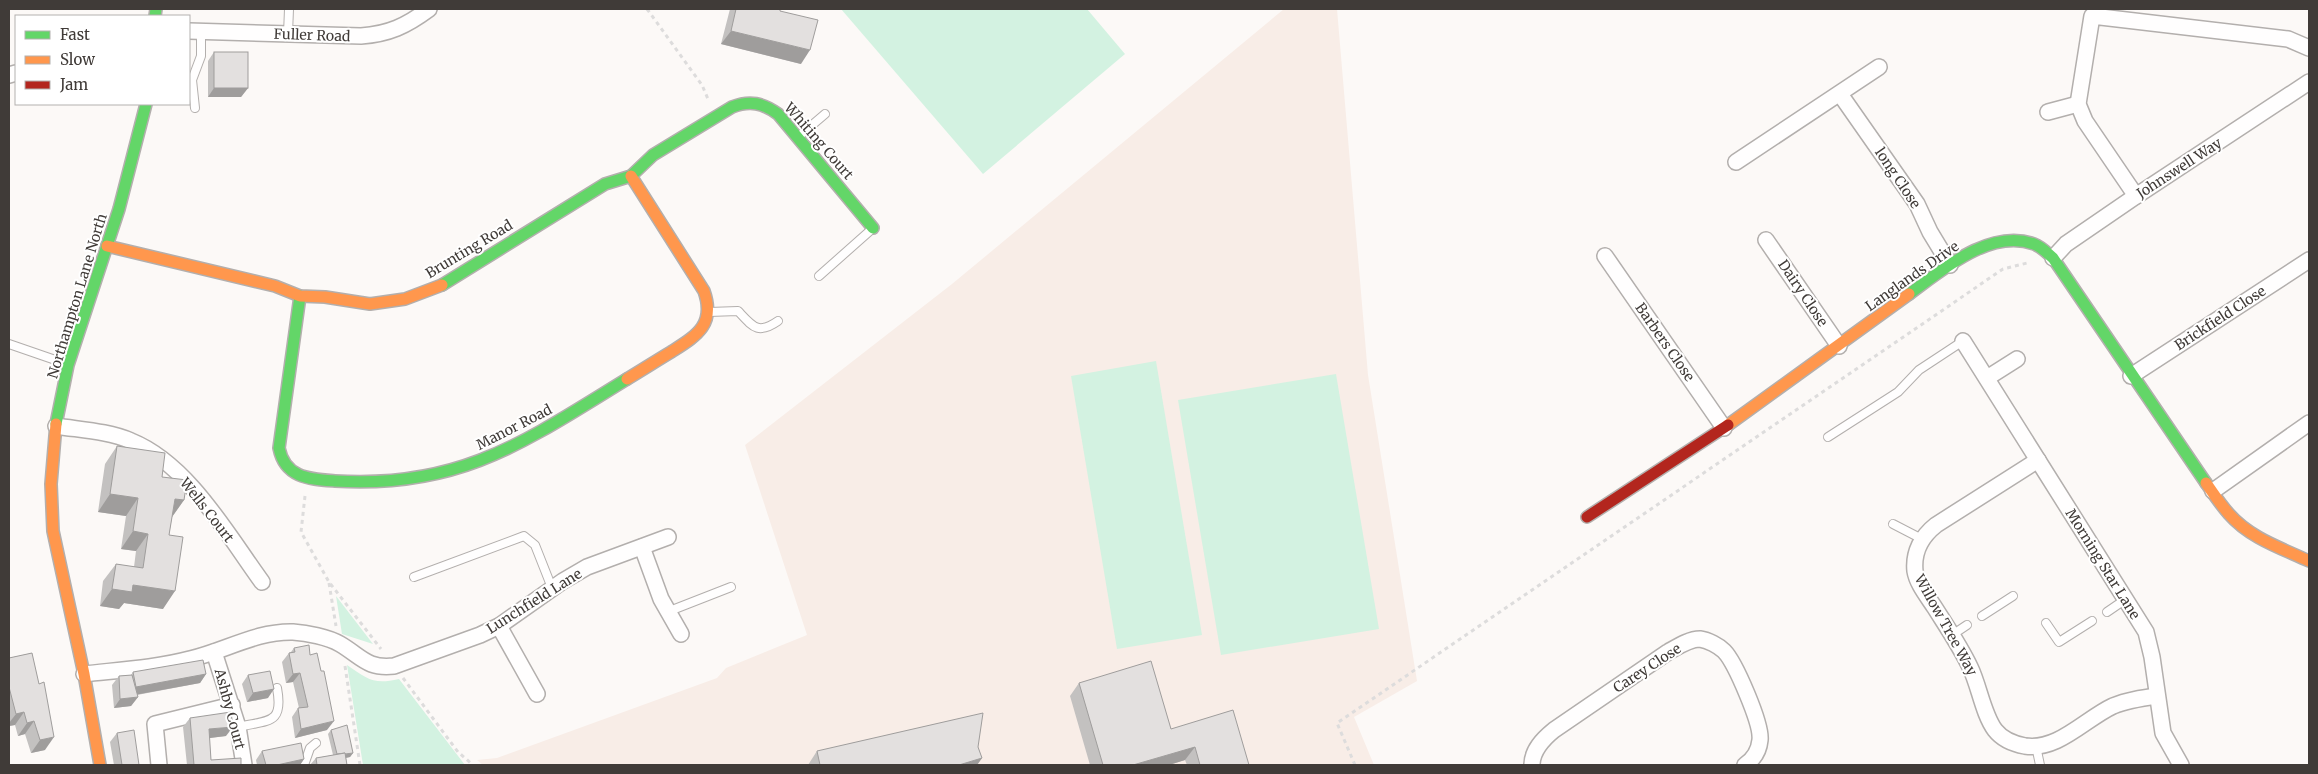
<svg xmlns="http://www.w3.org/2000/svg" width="2318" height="774" font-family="Merriweather,serif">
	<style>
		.built { fill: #f8ede7 }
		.grass { fill: #d3f2e1 }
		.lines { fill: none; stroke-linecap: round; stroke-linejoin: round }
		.lane-casing { stroke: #b3afad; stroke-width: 10 }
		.street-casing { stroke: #b3afad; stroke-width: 18 }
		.fast-casing { stroke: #b3afad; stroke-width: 14 }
		.slow-casing { stroke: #b3afad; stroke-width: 14 }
		.jam-casing { stroke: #b3afad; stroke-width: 14 }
		.path { stroke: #dddcdc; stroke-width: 3; stroke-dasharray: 4 4; stroke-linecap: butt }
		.lane { stroke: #fffefe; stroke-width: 8 }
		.street { stroke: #fffefe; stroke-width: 15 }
		.fast { stroke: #63d668; stroke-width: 11 }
		.slow { stroke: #ff974d; stroke-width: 11 }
		.jam { stroke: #b3261e; stroke-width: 11 }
		.wall { fill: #c3c1c0 }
		.shaded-wall { fill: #9f9d9c }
		.building { fill: #e3e0df; stroke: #9f9d9c }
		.labels { text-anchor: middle; stroke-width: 4; stroke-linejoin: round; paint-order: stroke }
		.street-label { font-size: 14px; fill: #403b38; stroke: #fff }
	</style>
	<rect width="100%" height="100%" fill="#fcf9f7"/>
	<polygon class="built" points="1284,9 1337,9 1368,375 1417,681 1354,717 1374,765 483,765 477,760 497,758 717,678 726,668 807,635 745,445 952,284"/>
	<g class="grass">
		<polygon points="841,9 1087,9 1125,54 983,174"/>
		<polygon points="1156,361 1202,635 1117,649 1071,376"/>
		<polygon points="1336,374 1379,629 1221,655 1178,400"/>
		<polygon points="336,596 373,644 342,634"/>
		<path d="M 347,665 C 368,679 373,685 399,679 L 465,765 L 363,765 Z"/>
	</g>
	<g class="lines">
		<defs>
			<g id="lane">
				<polyline points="288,34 289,9"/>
				<polyline points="195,108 192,80 201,56 201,31"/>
				<polyline points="798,137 825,114"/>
				<polyline points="819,276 872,229"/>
				<path d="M 709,312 L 738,311 C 753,327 758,335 778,321"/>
				<polyline points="9,344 67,364"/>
				<polyline points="1828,437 1898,392 1919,370 1963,341"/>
				<polyline points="1893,524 1922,539"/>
				<polyline points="414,577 524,536 535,545 552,588"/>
				<polyline points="667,612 731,587"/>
				<polyline points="2107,612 2126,599"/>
				<polyline points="1982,616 2013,596"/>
				<polyline points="2046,623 2059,642 2092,621"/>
				<polyline points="1952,635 1967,625"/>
				<path d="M 238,727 C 268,720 284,725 277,688"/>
				<polyline points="2036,746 2040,765"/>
				<polyline points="304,765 310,748 316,743"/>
			</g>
			<g id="street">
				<path d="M 189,31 L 361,36 C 389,34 406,26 429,9"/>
				<polyline points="9,75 16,73"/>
				<polyline points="1840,94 1917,204 1930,232 1950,265"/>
				<polyline points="2048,112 2078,104"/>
				<polyline points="1736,162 1879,67"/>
				<polyline points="2136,196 2085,121 2078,104 2092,16 2288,39 2309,48"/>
				<polyline points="1766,240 1839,346"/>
				<polyline points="1605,256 1724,428"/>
				<polyline points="2053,258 2066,244 2136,196 2309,82"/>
				<polyline points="1963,341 2146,632 2152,657 2163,733 2181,765"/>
				<polyline points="2131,376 2309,260"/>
				<polyline points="1987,378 2017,359"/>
				<path d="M 56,426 C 81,430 108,431 131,441 C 188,464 227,534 262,582"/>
				<path d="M 2038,460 L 1936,525 C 1922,536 1913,552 1915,571 C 1917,584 1928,597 1935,608 C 1947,627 1960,646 1970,667 C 1979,685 1983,714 1995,730 C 2002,739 2014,744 2025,746 C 2058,751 2085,719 2113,706 C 2127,700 2142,698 2157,696"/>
				<polyline points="2213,491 2309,423"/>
				<polyline points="642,547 661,599 681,634"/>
				<polyline points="499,626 537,694"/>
				<polyline points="214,652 238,727 244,765"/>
				<path d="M 84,674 C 120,670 156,668 190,659 C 225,651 256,631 293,632 C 307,633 328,637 340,644 C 362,657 367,669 394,666 L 480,635 L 499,626 L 563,581 L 587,567 L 668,537"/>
				<polyline points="159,765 155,724 232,705"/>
				<path d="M 1532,765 C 1532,750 1543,739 1554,730 L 1668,652 C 1677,647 1689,639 1700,639 C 1708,640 1719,646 1724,651 C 1735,662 1762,724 1760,740 C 1759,750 1754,759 1745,765"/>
			</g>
			<g id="fast">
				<polyline points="155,16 156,9"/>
				<path d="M 442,285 L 605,184 L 631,176 L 653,155 L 732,107 C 750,100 763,103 778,114 L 873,228"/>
				<path d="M 1909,294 C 1942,270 1990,228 2034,244 C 2042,247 2047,253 2053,258 L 2206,483"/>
				<path d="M 300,296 L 279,448 C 285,478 309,479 335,481 C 460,489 526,441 627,379"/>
				<polyline points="56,424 68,365 119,209 146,104"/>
			</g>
			<g id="slow">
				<polyline points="107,246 275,286 300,296 325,297 370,304 405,299 442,285"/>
				<path d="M 627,379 C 642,370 656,361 671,352 C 696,336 716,325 704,291 L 631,176"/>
				<polyline points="56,424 51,484 53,531 84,674 100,765"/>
				<polyline points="1728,425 1909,294"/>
				<path d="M 2206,483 C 2213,493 2220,504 2229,514 C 2250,538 2281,548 2309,561"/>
			</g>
			<polyline id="jam" points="1587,517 1728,425"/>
		</defs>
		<use href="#lane" class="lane-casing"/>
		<use href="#street" class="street-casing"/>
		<use href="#fast" class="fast-casing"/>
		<use href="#slow" class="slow-casing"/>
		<use href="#jam" class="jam-casing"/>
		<g class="path">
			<polyline points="647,9 702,85 708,99"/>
			<polyline points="305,496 301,532 329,582 381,649"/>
			<polyline points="329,583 336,626"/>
			<polyline points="345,666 360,765"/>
			<polyline points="403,678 458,752 473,765"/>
			<polyline points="1355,765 1337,723 2003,269 2027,263"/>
		</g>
		<use href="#lane" class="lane"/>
		<use href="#street" class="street"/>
		<use href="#fast" class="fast"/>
		<use href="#slow" class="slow"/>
		<use href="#jam" class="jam"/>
	</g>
	<g class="wall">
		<polygon points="730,9 780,9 780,11 801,64 721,44"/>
		<polygon points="214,52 248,88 241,97 208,97 208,61"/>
		<polygon points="117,446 162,477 184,500 172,517 169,535 163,609 124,603 119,609 100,606 103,581 116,564 134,567 136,551 121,549 126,516 98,512 105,464"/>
		<polygon points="294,648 327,730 295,738 292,717 298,708 299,708 293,682 286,683 282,662 289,653 291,652"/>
		<polygon points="32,653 45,750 31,753 25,734 18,736 15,725 9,726 9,658"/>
		<polygon points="133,672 206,674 200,683 137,695 138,697 131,706 114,708 112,685 119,676 131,675"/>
		<polygon points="248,675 268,698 247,702 242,684"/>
		<polygon points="1079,683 1171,729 1249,765 1187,765 1185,760 1169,765 1090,765 1070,696"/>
		<polygon points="190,718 226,736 209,738 211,760 241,765 187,765 183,727"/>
		<polygon points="331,730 353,753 350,757 346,758 347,765 310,765 316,758 333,755 328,734"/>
		<polygon points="117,733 139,765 114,765 110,742"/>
		<polygon points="978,747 982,758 977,765 808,765 817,751"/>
		<polygon points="262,751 304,759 300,765 257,765 256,760"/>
	</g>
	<g class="shaded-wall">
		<polygon points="731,31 810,50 801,64 721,44"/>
		<polygon points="214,88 248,88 241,97 208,97"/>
		<polygon points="110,494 138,498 126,516 98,512"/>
		<polygon points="175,499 184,500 172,517"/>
		<polygon points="133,531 148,534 136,551 121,549"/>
		<polygon points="133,585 175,591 163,609 124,603 119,609 100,606 112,589"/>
		<polygon points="300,673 293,682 286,683 293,674"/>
		<polygon points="206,674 200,683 129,696 136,687"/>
		<polygon points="274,689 268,698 247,702 253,693"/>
		<polygon points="138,697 131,706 114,708 120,699"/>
		<polygon points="24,712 15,725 9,726 9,723 16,714"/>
		<polygon points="34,721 25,734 18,736 27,723"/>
		<polygon points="334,721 327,730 295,738 301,729"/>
		<polygon points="233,727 226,736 202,739 209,729"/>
		<polygon points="54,737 45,750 31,753 40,740"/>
		<polygon points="1195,747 1185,760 1169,765 1133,765"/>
		<polygon points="353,753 350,757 334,760 337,756"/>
		<polygon points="982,758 977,765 959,765"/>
		<polygon points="304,759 300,765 277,765"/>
	</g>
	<g class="building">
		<polygon points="736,9 780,9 780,11 818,20 810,50 731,31"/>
		<rect x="214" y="52" width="34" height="36"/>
		<polygon points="117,446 165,453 162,477 187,480 184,500 175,499 169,535 183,537 175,591 133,585 132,592 112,589 116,564 143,568 148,534 133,531 138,498 110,494"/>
		<polygon points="309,645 310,655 317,653 321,671 324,671 334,721 301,729 298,708 308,707 300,673 293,674 289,653 295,652 294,648"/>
		<polygon points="32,653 39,684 44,682 54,737 40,740 34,721 27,723 24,712 16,714 9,687 9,658"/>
		<polygon points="203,660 206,674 136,687 133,672"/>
		<polygon points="1151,661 1171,729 1233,710 1249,765 1200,765 1195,747 1133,765 1103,765 1079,683"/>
		<polygon points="270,671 274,689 253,693 248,675"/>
		<polygon points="132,675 138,697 120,699 119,676"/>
		<polygon points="231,712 233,727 209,729 211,760 241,758 241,765 194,765 190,718"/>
		<polygon points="983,713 978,747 982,758 959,765 820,765 817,751"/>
		<polygon points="347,725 353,753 345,754 345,753 337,754 331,730"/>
		<polygon points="134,730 139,765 122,765 117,733"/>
		<polygon points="301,743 304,759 277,765 266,765 262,751"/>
		<polygon points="345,753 347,765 317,765 316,758"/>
	</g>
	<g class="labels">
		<g class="street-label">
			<text transform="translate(312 35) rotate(2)" y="5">Fuller Road</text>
			<text transform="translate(819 141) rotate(49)" y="5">Whiting Court</text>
			<text transform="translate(2179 168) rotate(-33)" y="5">Johnswell Way</text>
			<text transform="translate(1898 178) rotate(56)" y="5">long Close</text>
			<text transform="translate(469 249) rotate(-31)" y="5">Brunting Road</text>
			<text transform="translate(1912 276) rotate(-35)" y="5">Langlands Drive</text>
			<text transform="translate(1803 293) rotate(56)" y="5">Dairy Close</text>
			<text transform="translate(77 296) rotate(-73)" y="5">Northampton Lane North</text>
			<text transform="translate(2220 318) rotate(-33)" y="5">Brickfield Close</text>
			<text transform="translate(1665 342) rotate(55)" y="5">Barbers Close</text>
			<text transform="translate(514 427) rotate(-27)" y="5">Manor Road</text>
			<text transform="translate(207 510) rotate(52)" y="5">Wells Court</text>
			<text transform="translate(2103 564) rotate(58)" y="5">Morning Star Lane</text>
			<text transform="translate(534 601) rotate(-32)" y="5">Lunchfield Lane</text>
			<text transform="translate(1946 625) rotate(61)" y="5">Willow Tree Way</text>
			<text transform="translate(1647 668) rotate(-33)" y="5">Carey Close</text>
			<text transform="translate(230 709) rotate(75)" y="5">Ashby Court</text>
		</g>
	</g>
	<rect width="2318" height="774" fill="none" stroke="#403b38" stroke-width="20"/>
	<rect x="15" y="15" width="175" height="90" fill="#ffffff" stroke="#b3b1af"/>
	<rect x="25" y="31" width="25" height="8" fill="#63d668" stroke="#b3b1af"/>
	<text x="60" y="40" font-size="15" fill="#403b38">Fast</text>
	<rect x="25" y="56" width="25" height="8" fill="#ff974d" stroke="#b3b1af"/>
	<text x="60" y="65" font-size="15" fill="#403b38">Slow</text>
	<rect x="25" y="81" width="25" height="8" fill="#b3261e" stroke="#b3b1af"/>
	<text x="60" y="90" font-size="15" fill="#403b38">Jam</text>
</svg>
